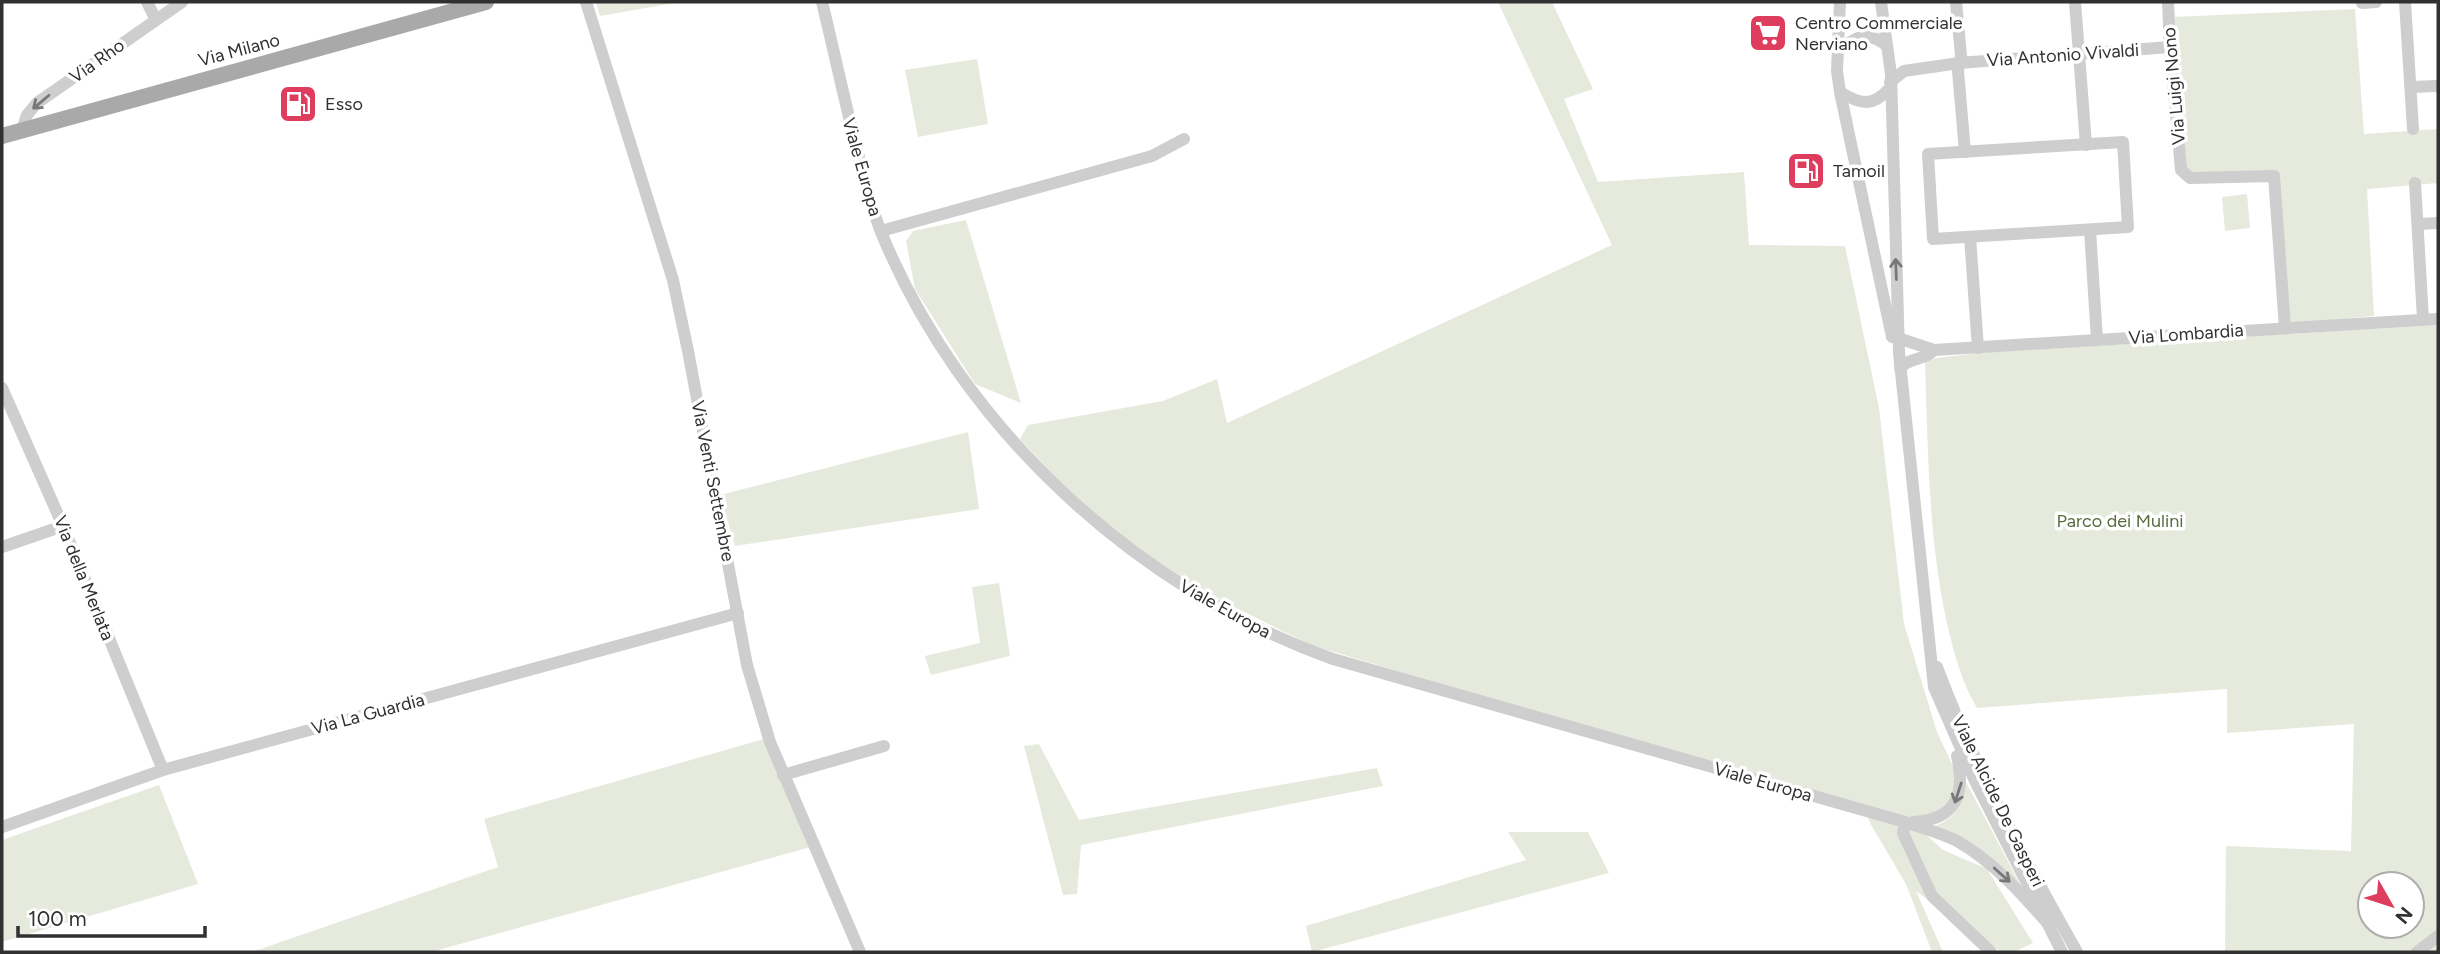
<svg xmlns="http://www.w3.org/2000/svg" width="2440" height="954" font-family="Figtree,sans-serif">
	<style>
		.green { fill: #e6eadd; fill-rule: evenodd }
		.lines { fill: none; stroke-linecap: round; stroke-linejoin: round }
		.minor { stroke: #cecece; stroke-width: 12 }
		.major { stroke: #a9a9a9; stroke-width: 16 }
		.oneway { stroke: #787878 }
		.labels { text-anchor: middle; stroke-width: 7; stroke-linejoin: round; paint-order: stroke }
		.poi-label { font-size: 18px; fill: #313131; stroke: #fff; text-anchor: start }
		.street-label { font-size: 18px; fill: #313131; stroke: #fff }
		.park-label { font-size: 18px; fill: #5a6c40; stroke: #fff }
	</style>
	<rect width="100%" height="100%" fill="#fff"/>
	<g class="green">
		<polygon points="596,2 680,2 600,16"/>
		<polygon points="1498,2 1552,2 1593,89 1564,99 1598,182 1744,172 1749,245 1845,246 1879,408 1904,624 1937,732 1957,775 1952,798 1939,812 1915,818 1905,816 1943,850 1987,869 2033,943 2014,952 2001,952 1916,891 1943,952 1932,952 1906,884 1870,823 1863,805 1784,781 1467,692 1311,645 1226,603 1163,567 1081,505 1020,439 1028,425 1163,401 1217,379 1227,423 1612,245"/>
		<polygon points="2355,9 2364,134 2438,129 2438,183 2367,189 2374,316 2287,324 2277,171 2194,173 2186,168 2172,17"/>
		<polygon points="977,59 988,124 918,137 905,70"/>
		<polygon points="2247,194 2250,228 2225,231 2222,197"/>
		<polygon points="966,220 1021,403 975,384 915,289 906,241 913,231"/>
		<path d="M 2438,325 L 2438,952 L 2225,952 L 2226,846 L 2351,851 L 2354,724 L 2227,733 L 2227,689 L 1977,708 C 1961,681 1954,653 1947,623 C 1928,537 1928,449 1925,362 L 1936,358 L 1989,352 ZM 2370,884 L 2412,884 L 2412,926 L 2370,926 Z"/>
		<polygon points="968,432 979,509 735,546 720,495"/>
		<polygon points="999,583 1010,656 931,675 925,656 980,643 972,587"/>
		<polygon points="764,739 811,847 431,952 252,952 498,867 484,819"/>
		<polygon points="1039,744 1079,820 1377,768 1383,786 1081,845 1077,894 1063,895 1024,746"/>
		<path d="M 1966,782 L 2020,884 L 1935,826 C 1956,818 1963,804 1966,782 Z"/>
		<polygon points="159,785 198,884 2,942 2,840"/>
		<polygon points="1508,832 1588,832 1609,873 1312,952 1306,926 1526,860"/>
	</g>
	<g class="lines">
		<g class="minor">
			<polyline points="147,2 156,20"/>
			<polyline points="586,2 673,280 688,351 747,665 770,742 860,952"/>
			<path d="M 822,2 C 835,55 846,108 860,161 C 866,185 872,209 881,232 C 960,426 1136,589 1333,659 L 1905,822 C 1922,828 1941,833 1957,841 C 1994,862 2022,894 2050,926"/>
			<polyline points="1840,2 1837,71 1840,92 1892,337"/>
			<polyline points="1881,2 1891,74 1899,353 1934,687 1975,781 2062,952"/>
			<polyline points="1956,2 1961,56 1958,71 1965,152"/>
			<polyline points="2075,2 2086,145"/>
			<polyline points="2168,2 2170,47 2181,170 2190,178 2274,176 2285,328"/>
			<polyline points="2405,2 2413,129"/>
			<polyline points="2362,3 2376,2"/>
			<path d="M 1838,51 C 1855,37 1867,30 1886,45"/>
			<polyline points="1890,82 1904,71 1959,63 2170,47"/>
			<polyline points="2411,87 2438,86"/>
			<path d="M 1840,92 C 1861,105 1873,107 1890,88"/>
			<polyline points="22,130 27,115 37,103 182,2"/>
			<polygon points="2123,142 2128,227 1933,239 1928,154"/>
			<polyline points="2415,183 2423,319"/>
			<polyline points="2418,224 2438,223"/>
			<polyline points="2090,230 2097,340"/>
			<polyline points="881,231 1152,156 1184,139"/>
			<polyline points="1970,237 1978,348"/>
			<polyline points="1898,338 1934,350 2438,319"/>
			<path d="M 1900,368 C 1910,357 1924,361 1934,350"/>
			<polyline points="2,388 63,526 163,770"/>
			<polyline points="2,547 63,526"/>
			<path d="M 1937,667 C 1974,766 2025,860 2077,952"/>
			<polyline points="783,775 884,746"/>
			<polyline points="1905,822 1903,833 1932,896 1991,952"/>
			<path d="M 1913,822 C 1956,820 1966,794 1957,756"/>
			<polyline points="2,827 163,770 738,613"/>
			<polyline points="2417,952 2438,936"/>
		</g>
		<polyline class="major" points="2,136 486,2"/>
	</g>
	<defs><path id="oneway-shaft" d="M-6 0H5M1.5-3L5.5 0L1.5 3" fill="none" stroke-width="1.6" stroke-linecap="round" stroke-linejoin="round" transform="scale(1.75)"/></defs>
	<g class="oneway">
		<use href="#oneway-shaft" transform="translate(41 102) rotate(140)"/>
		<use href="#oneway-shaft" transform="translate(1896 269) rotate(-92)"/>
		<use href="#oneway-shaft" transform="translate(1958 793) rotate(108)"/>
		<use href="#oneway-shaft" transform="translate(2002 875) rotate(42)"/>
	</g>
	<defs>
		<symbol id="supermarket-square" viewBox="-11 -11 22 22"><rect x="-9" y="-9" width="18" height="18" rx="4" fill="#df3d5e" stroke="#fff"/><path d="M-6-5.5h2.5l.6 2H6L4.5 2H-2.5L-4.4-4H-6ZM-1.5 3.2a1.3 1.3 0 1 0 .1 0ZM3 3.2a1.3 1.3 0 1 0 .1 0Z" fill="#fff"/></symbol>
		<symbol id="fuel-square" viewBox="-11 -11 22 22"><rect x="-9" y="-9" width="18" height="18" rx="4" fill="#df3d5e" stroke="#fff"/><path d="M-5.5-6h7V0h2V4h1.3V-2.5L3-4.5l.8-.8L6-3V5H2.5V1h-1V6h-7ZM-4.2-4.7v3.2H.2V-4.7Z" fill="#fff"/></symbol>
	</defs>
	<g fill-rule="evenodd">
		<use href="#supermarket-square" x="1746" y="11" width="44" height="44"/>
		<use href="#fuel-square" x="276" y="82" width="44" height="44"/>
		<use href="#fuel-square" x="1784" y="149" width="44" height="44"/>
	</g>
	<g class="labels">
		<g class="poi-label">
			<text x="1795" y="29">Centro Commerciale<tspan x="1795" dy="21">Nerviano</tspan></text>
			<text x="325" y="110">Esso</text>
			<text x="1833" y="177">Tamoil</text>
		</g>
		<g class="street-label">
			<text transform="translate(239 50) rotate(-15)" y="6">Via Milano</text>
			<text transform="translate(2063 55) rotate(-4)" y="6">Via Antonio Vivaldi</text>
			<text transform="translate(97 61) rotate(-35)" y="6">Via Rho</text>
			<text transform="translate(2174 86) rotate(-95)" y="6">Via Luigi Nono</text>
			<text transform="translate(862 167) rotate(74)" y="6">Viale Europa</text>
			<text transform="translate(2186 334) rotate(-4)" y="6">Via Lombardia</text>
			<text transform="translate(713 481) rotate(79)" y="6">Via Venti Settembre</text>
			<text transform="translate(84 578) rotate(68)" y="6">Via della Merlata</text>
			<text transform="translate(1225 609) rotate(29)" y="6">Viale Europa</text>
			<text transform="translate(368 714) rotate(-15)" y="6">Via La Guardia</text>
			<text transform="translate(1763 782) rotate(16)" y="6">Viale Europa</text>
			<text transform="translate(1998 801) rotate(64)" y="6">Viale Alcide De Gasperi</text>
		</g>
		<g class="park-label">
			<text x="2120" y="527">Parco dei Mulini</text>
		</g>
	</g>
	<rect width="2440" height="954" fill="none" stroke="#313131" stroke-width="7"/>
	<g transform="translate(2391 905) rotate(129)"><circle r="33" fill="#ffffff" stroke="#adadad" stroke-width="2"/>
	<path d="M0-5L12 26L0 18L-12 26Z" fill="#df3d5e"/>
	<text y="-10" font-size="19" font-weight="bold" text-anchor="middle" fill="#313131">N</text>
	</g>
	<path d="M18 926v10h187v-10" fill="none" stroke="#313131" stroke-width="3.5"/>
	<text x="28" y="926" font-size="21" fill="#313131" stroke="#ffffff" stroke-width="5" paint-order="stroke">100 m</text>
</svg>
